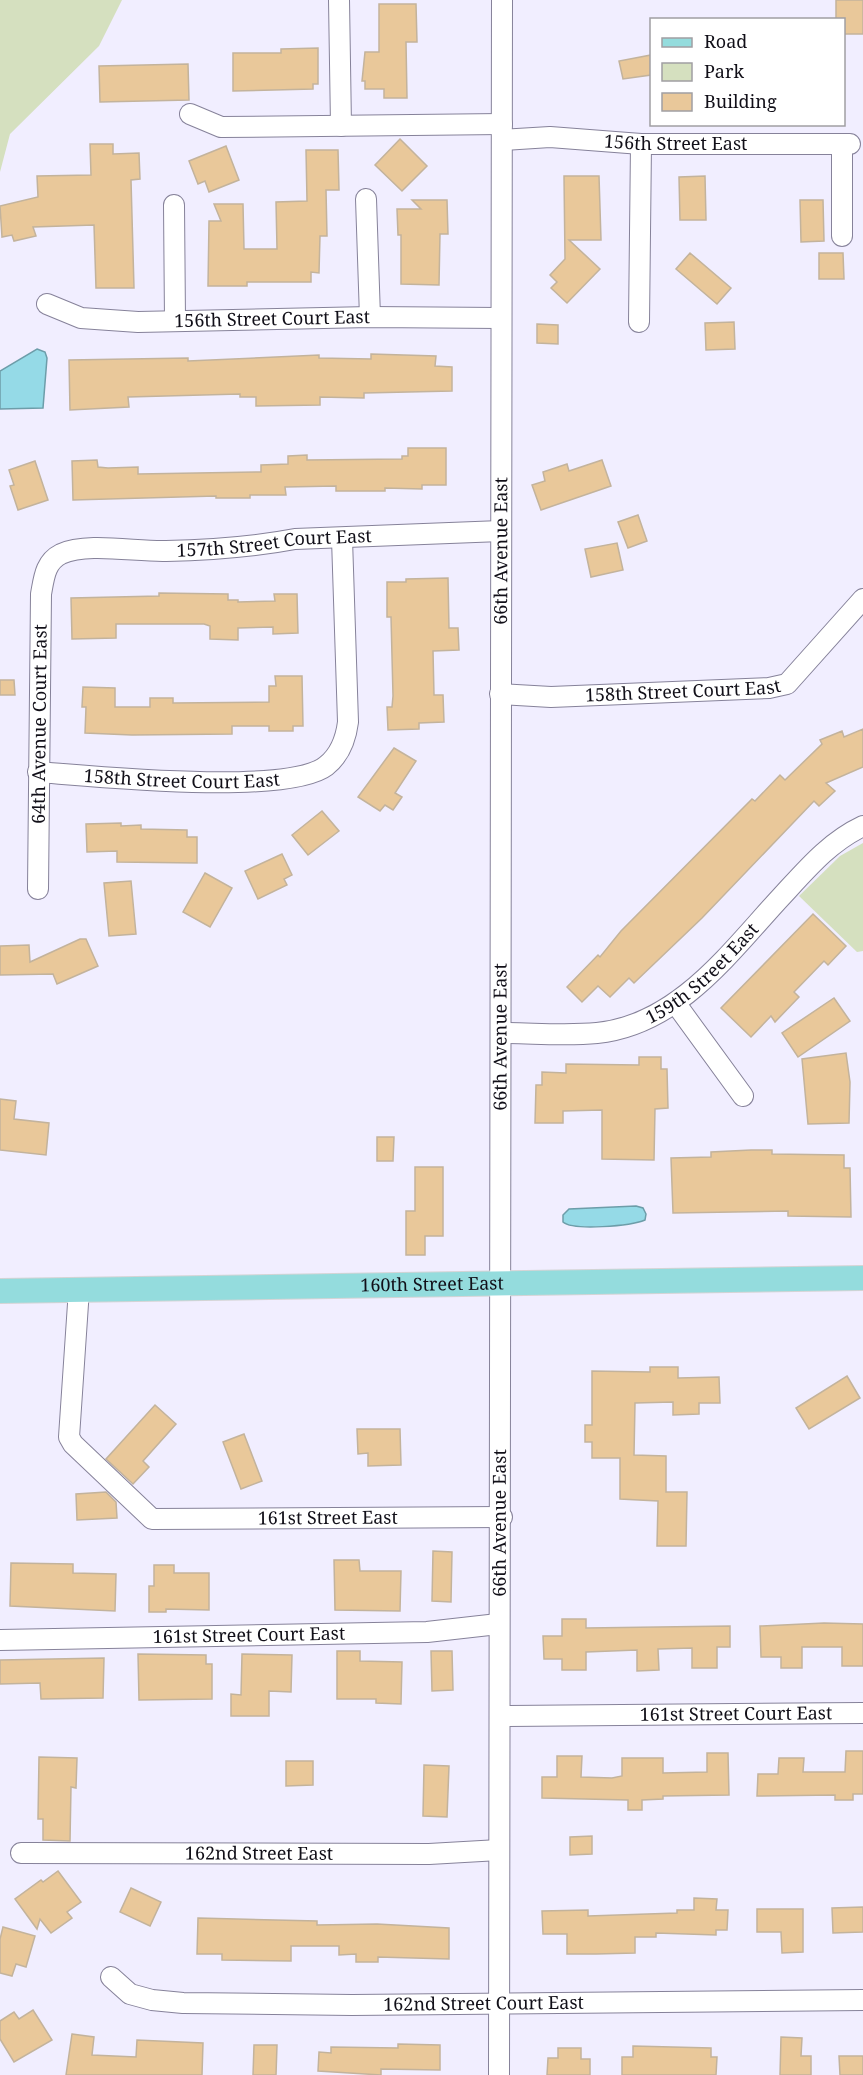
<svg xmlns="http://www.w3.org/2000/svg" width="863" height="2075" font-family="'Noto Serif',serif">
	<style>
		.green { fill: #d5e0bf }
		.water { fill: #95dae7; stroke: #6d9da9; stroke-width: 1.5 }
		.building { fill: #e9c89a; stroke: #c3b39c; stroke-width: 1.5 }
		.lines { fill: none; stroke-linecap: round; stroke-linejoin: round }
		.minor-casing { stroke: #86829a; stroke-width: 22 }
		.major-casing { stroke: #d4d4d5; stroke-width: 26 }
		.minor { stroke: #fff; stroke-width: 20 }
		.major { stroke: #94dcdd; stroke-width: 24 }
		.labels { text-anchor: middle; stroke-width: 6; stroke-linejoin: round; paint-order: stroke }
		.street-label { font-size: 18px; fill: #110f18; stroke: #fff }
	</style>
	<rect width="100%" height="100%" fill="#f1eeff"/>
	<g class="green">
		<polygon points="0,0 122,0 99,46 10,134 0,172"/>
		<polygon points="863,843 863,951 857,952 799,896 840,856"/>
	</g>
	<g class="water">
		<polygon points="37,349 45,352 47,358 43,408 0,409 0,371"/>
		<path d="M 636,1206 L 643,1208 L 646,1214 L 645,1220 C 631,1226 573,1231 563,1222 L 563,1215 L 569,1209 Z"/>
	</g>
	<g class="building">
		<polygon points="836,0 863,0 863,34 843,34 843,20 836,20"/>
		<polygon points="379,4 416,4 417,42 406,42 407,98 384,98 384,89 365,89 365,81 362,81 365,52 379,52"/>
		<polygon points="318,48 318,84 313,84 313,89 233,91 233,53 281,53 281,49"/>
		<polygon points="651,55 651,75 623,79 619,61"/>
		<polygon points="188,64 189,100 100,102 99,66"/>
		<polygon points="400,139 427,166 402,191 375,165"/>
		<polygon points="90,144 113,144 113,154 139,153 140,179 131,180 134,288 96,288 94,225 33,227 36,236 14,241 12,235 2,237 0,206 38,197 37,176 91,175"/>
		<polygon points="226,146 239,180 209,192 205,181 198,184 189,161"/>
		<polygon points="306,150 338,150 339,190 326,190 327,236 320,236 319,273 311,272 311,282 247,282 247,286 208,286 209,221 221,221 214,204 243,204 244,249 277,249 276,202 307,201"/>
		<polygon points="564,176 599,176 601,240 569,240 600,269 567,303 551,288 557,282 550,275 565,259"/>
		<polygon points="705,176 706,220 680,220 679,177"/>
		<polygon points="412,200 447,200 448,234 440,234 439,285 401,284 401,235 398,235 397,209 421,209"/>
		<polygon points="800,200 823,200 824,241 801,242"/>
		<polygon points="690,253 731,288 717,304 676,269"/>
		<polygon points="819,253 843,253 844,279 819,279"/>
		<polygon points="734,322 735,349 706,350 705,323"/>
		<polygon points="537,324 558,325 558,344 537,343"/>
		<polygon points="371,354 436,356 435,366 452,367 452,391 364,393 364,398 320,397 320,405 256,406 256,397 240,397 240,394 128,397 129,407 70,410 69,360 188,358 188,361 319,355 319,358 371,359"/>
		<polygon points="408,448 446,448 446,485 422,485 422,489 385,488 385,491 336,491 336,486 285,487 286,495 250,495 250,498 216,498 216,496 73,500 72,461 97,460 98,467 108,468 138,467 138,474 261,472 261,465 288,464 288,456 307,455 307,460 402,459 402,456 408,456"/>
		<polygon points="602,460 611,486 541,510 532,485 545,481 543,472 567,464 569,471"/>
		<polygon points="35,461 48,500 18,510 10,486 14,485 9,470"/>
		<polygon points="638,515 647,541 628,548 618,522"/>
		<polygon points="617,543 623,570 591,577 585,549"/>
		<polygon points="448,578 449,628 458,628 459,650 433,651 434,695 443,695 444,722 419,723 419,729 388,730 387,707 392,707 393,696 391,617 387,617 387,582 406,582 406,579"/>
		<polygon points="159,593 228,594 228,600 238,600 238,602 275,601 274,594 297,594 298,633 273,634 273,627 238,628 238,640 210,639 210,626 204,624 116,624 116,638 72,639 71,598 159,596"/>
		<polygon points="275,676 302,676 303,726 293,726 293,731 269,731 269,726 232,726 232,734 132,735 85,733 86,707 82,707 83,687 115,688 115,707 150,707 150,698 173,698 173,703 269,702 269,686 276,686"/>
		<polygon points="0,680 14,680 15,695 0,695"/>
		<polygon points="863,729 863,767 826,783 835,791 819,806 814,801 702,918 634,983 629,978 610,997 598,986 582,1002 567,987 598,955 600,957 621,931 752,799 755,801 780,775 785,780 822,744 820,740 842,731 844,737"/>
		<polygon points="394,748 416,761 395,793 402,797 393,810 385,805 380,811 358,797"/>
		<polygon points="322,811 339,831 308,855 292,835"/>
		<polygon points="121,823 121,826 141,825 141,829 187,830 187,837 197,837 197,863 117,862 117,851 87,852 86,824"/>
		<polygon points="282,854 292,875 284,879 287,885 258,899 245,871"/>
		<polygon points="205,873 232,888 210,927 183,912"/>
		<polygon points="131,881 136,934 109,936 104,883"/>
		<polygon points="813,914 846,946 828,965 824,961 794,992 799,997 775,1022 771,1016 751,1037 721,1008"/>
		<polygon points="80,939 86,939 98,966 57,984 53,974 0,975 0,946 29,945 30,962"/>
		<polygon points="834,998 850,1021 798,1057 782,1033"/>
		<polygon points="846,1053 850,1082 849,1123 808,1124 802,1059"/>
		<polygon points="639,1057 661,1057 661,1069 667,1069 668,1108 655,1109 654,1160 602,1159 602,1110 563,1111 563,1123 535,1123 536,1085 542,1085 542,1072 566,1073 566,1064 639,1065"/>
		<polygon points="0,1099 16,1101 14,1119 49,1123 46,1155 0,1150"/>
		<polygon points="377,1137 394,1137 393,1161 377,1161"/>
		<polygon points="751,1150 772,1150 772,1154 844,1155 844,1168 850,1168 851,1217 788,1216 788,1211 673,1213 671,1158 711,1157 711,1152"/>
		<polygon points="415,1167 443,1167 443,1236 425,1236 425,1255 406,1255 406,1211 415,1211"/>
		<polygon points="650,1367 678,1367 678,1378 719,1377 720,1403 699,1403 699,1414 673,1415 673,1402 635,1403 634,1455 666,1456 666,1492 687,1492 686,1546 657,1546 658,1501 620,1499 620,1458 592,1458 592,1442 585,1442 585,1425 592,1425 592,1371 650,1372"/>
		<polygon points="847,1376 860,1398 809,1429 796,1408"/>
		<polygon points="155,1405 176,1424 143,1461 149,1467 133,1484 106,1459"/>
		<polygon points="357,1429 400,1429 401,1465 368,1466 368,1453 358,1454"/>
		<polygon points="244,1434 262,1481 241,1489 223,1442"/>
		<polygon points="106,1492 116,1502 117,1518 77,1520 76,1494"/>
		<polygon points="433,1551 452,1552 451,1602 432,1601"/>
		<polygon points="334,1560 359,1560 360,1571 401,1571 400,1611 335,1610"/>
		<polygon points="11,1563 73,1564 73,1573 116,1574 115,1611 10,1606"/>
		<polygon points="154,1565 174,1565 174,1573 209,1573 209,1610 166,1609 166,1612 149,1612 149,1586 154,1586"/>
		<polygon points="562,1619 586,1619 586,1628 730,1626 730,1647 717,1647 717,1668 692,1668 692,1648 658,1649 659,1670 637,1671 637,1650 586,1652 586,1670 562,1670 562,1659 544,1659 543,1636 562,1636"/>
		<polygon points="824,1623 863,1624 863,1666 842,1666 842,1647 802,1647 802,1668 781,1668 781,1657 761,1657 760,1626"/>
		<polygon points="337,1651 360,1651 360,1661 402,1662 401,1704 376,1703 376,1699 337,1699"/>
		<polygon points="431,1651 452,1651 453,1690 432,1691"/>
		<polygon points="138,1654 206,1655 206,1664 212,1664 212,1699 139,1700"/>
		<polygon points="242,1654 292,1655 291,1692 269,1691 269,1716 231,1716 231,1694 241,1695"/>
		<polygon points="104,1658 103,1698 41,1699 40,1683 0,1684 0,1660"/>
		<polygon points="846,1751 863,1751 863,1794 853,1794 853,1800 835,1800 835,1795 757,1796 758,1774 778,1774 779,1758 804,1758 803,1772 845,1772"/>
		<polygon points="707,1753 728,1753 729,1795 663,1796 663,1799 642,1800 642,1810 628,1810 628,1800 542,1798 542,1777 557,1777 557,1756 582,1756 581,1777 612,1778 622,1776 622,1758 663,1758 663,1773 707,1772"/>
		<polygon points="39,1757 77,1758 76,1788 71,1787 70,1841 43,1840 43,1819 38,1819"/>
		<polygon points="286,1761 313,1761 313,1785 286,1786"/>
		<polygon points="424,1765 449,1766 447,1817 423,1816"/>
		<polygon points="592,1836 592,1854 570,1855 570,1837"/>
		<polygon points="58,1871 81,1902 67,1912 72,1918 51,1933 40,1919 37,1929 15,1899 41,1880 43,1882"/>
		<polygon points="131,1888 161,1902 150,1926 120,1912"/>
		<polygon points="694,1898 717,1899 716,1910 728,1910 727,1930 716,1930 716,1935 656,1933 656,1937 635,1937 635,1953 596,1954 567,1954 567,1934 543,1934 542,1911 588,1910 588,1916 677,1913 677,1910 694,1910"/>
		<polygon points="863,1907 863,1932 833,1933 832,1908"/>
		<polygon points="757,1909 803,1909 803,1952 782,1953 781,1932 757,1932"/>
		<polygon points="198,1918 317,1921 317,1925 377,1924 449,1928 449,1959 378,1957 378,1962 356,1962 356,1954 339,1955 339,1946 291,1946 291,1961 222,1960 222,1954 197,1954"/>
		<polygon points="3,1927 35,1936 26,1967 16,1964 12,1976 0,1973 0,1939"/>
		<polygon points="33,2010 52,2040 14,2062 0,2039 0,2021 14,2012 19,2019"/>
		<polygon points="72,2034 94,2037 92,2055 136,2057 137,2040 203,2043 202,2075 66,2075"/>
		<polygon points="781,2037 802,2038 801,2056 811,2056 811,2075 780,2075"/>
		<polygon points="398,2044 440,2045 440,2070 381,2069 381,2075 318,2071 319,2052 331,2053 331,2047 398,2048"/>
		<polygon points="254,2045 277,2045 276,2075 253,2075"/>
		<polygon points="633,2046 711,2048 711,2057 717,2057 716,2075 622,2075 622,2057 633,2057"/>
		<polygon points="558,2048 581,2048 581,2059 590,2059 590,2075 547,2075 548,2058 558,2058"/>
		<polygon points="839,2056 863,2056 863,2075 840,2075"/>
	</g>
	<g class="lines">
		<defs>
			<g id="minor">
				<polyline points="339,0 341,126"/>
				<polyline points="190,114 221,127 502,124"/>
				<path id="s1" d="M 502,140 L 550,137 L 641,144 L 850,144"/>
				<polyline points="842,144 842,236"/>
				<polyline points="366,199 370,317"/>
				<polyline points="174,205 175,319"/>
				<path id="s2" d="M 47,304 L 81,318 L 138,322 L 370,317 L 500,318"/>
				<polyline points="639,322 641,144"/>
				<path id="s3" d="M 500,694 L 551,697 L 769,688 L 787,684 L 863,599"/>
				<path id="s4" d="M 38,772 C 92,776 287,796 326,766 C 340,755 346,738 348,722 L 342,539"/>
				<path id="s5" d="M 38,889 L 41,594 C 44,578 45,562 61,554 C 87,542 136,552 166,551 C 210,550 253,547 295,539 L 501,531"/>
				<polyline points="676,1004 743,1096"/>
				<path id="s6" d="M 501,1033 C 533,1033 566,1036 597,1033 C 678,1025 730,952 781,897 C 806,870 829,842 863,826"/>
				<path id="s7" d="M 79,1289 L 69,1437 L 73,1444 L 152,1519 L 502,1517"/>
				<path id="s8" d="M 0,1640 L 427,1632 L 498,1624"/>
				<path id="s9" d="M 500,1716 L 863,1713"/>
				<path id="s10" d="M 21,1853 L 429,1854 L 499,1850"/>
				<path id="s11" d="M 111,1977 L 130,1994 L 152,2000 L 183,2003 L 352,2005 L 863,2000"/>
				<path id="s12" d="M 499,2075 L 502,0"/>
			</g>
			<g id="major">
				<path id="s13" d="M 0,1291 L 863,1278"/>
			</g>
		</defs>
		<use href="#minor" class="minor-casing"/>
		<use href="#major" class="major-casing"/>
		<use href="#minor" class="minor"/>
		<use href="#major" class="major"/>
	</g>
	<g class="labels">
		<g class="street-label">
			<text dy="6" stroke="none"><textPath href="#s1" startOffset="174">156th Street East</textPath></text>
			<text dy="6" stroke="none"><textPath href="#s2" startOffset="228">156th Street Court East</textPath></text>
			<text dy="6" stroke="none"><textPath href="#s5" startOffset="556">157th Street Court East</textPath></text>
			<text dy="6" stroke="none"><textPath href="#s12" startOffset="1524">66th Avenue East</textPath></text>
			<text dy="6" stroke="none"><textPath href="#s3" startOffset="183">158th Street Court East</textPath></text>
			<text dy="6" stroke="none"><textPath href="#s5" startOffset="165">64th Avenue Court East</textPath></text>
			<text dy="6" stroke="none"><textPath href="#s4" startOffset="144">158th Street Court East</textPath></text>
			<text dy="6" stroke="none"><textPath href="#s6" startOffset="220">159th Street East</textPath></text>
			<text dy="6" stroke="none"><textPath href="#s12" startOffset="1038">66th Avenue East</textPath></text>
			<text dy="6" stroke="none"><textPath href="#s13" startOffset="432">160th Street East</textPath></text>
			<text dy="6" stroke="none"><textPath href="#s7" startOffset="441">161st Street East</textPath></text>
			<text dy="6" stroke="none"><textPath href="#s12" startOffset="552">66th Avenue East</textPath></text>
			<text dy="6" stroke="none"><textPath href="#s8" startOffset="249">161st Street Court East</textPath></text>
			<text dy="6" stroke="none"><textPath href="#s9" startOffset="236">161st Street Court East</textPath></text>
			<text dy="6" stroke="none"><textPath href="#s10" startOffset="238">162nd Street East</textPath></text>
			<text dy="6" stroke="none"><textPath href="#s11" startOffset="380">162nd Street Court East</textPath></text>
		</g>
	</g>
	<rect x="650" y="18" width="195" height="108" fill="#ffffff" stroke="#a09fa3" stroke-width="1.5"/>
	<rect x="662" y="38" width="30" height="9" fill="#94dcdd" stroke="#a09fa3" stroke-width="1.5"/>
	<text x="704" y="48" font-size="18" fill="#110f18">Road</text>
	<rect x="662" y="63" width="30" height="18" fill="#d5e0bf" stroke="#a09fa3" stroke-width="1.5"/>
	<text x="704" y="78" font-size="18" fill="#110f18">Park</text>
	<rect x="662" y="93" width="30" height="18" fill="#e9c89a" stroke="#a09fa3" stroke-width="1.5"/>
	<text x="704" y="108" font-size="18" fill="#110f18">Building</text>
</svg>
